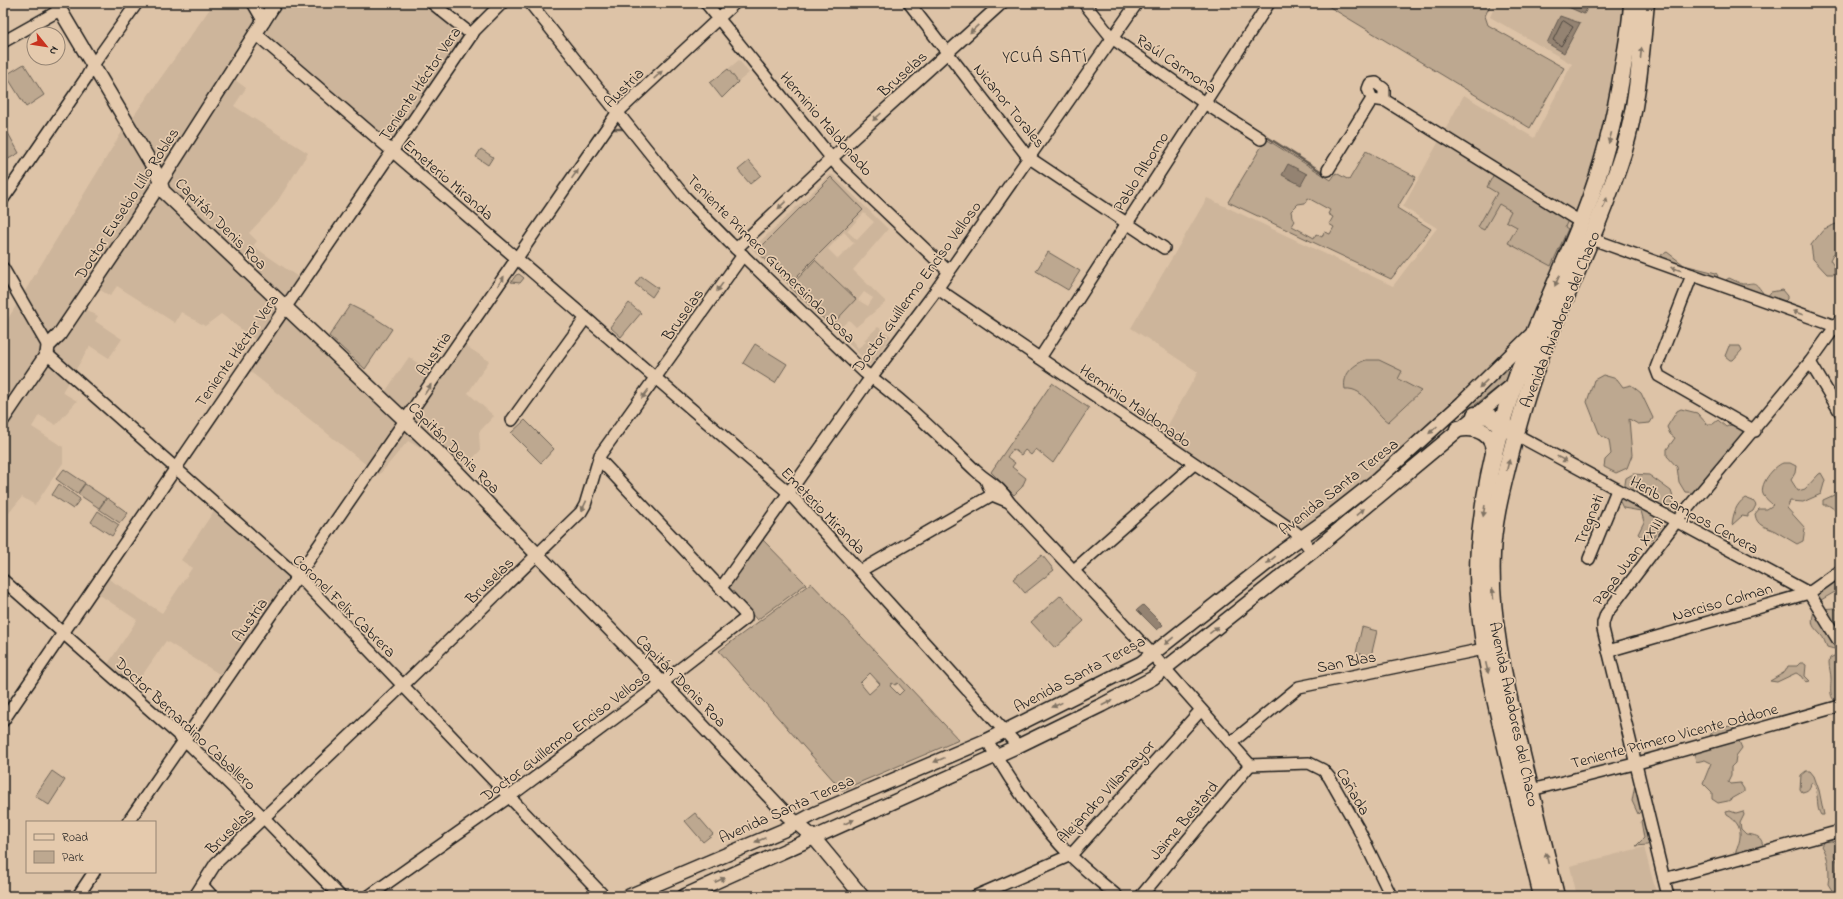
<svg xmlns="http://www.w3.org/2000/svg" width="1843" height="899" font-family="'Indie Flower',sans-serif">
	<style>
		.built { fill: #cdb59b; fill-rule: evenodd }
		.green { fill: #bda890; stroke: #6c6256; fill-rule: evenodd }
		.water { fill: #948372; stroke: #645a50 }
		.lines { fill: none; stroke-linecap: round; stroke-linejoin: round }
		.shore { stroke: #4c453e; stroke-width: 1 }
		.stream { stroke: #645a50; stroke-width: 2.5 }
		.minor-casing { stroke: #1c1c1c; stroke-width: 14 }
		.major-casing { stroke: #1c1c1c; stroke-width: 16 }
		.highway-casing { stroke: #1c1c1c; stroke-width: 19 }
		.minor { stroke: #e5caad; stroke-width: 11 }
		.major { stroke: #e5caad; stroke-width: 13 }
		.highway { stroke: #e5caad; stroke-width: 16 }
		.oneway { fill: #807364 }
		.labels { text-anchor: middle; stroke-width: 3.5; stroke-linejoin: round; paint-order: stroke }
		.street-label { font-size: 16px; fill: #1c1c1c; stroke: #e5caad }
		.neighbourhood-label { font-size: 17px; letter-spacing: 1px; fill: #1c1c1c; stroke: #e5caad }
	</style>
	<rect width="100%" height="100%" fill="#ddc3a7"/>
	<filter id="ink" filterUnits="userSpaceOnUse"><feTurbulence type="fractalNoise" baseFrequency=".025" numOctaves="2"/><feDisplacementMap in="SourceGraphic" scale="8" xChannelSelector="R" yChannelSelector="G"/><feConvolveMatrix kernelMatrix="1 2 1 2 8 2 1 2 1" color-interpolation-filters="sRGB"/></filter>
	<g filter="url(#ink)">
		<g class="built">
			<polygon points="214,3 432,3 472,35 392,151 259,34 231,77 246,88 234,106 308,153 275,205 249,233 257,241 253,246 301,279 289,309 383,395 409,357 433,374 457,340 489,361 468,393 494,416 479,432 480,451 460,471 408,441 379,475 242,365 258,342 221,314 205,326 181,312 175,323 117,286 110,296 94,286 81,307 98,316 95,321 122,339 109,358 90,346 62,392 77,401 56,425 39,415 32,427 63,447 63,463 35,505 22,497 3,520 3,327 120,135"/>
			<polygon points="1496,3 1625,3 1614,88 1587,191 1527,334 1415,442 1301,534 1160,439 1198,372 1131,328 1207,198 1393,286 1437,228 1403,207 1464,95 1534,138 1572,64 1490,17"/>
			<polygon points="739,60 749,73 738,82 728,69"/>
			<path d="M 830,175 L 833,175 L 888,229 L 853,270 L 886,302 L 856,327 L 849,320 L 841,327 L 858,348 L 866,342 L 864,340 L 878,327 L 891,336 L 870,365 L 831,326 L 856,298 L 815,260 L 790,287 L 752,249 ZM 864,213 L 874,222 L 857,240 L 847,231 ZM 844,232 L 854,243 L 838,259 L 828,249 ZM 864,292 L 873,298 L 868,306 L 858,300 Z"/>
			<polygon points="216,508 294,577 224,677 166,641 132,690 106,667 137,620 94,591 104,576 162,613 192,568 181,560"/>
			<polygon points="1644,847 1657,896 1577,896 1570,866"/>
		</g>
		<g class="green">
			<polygon points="1323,3 1491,3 1485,16 1488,25 1564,68 1530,128"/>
			<polygon points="24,64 44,95 26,107 6,75"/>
			<polygon points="728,69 738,82 722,98 710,83"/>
			<polygon points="3,124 19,153 3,162"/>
			<path d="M 1266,139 L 1331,180 L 1336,173 L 1349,180 L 1366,151 L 1416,177 L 1397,208 L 1431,229 L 1391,279 L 1228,202 ZM 1308,198 L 1330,210 L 1328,214 L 1333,217 L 1329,224 L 1334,227 L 1330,234 L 1324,232 L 1322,237 L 1316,234 L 1314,238 L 1292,226 L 1295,221 L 1292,217 L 1291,211 L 1298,204 L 1305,203 Z"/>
			<polygon points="481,149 493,157 488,165 476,157"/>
			<polygon points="749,161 761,175 750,184 738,170"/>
			<polygon points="1494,174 1568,220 1565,227 1568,229 1551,266 1508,243 1517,227 1506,221 1511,211 1499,204 1484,230 1478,227 1497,193 1487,187"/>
			<polygon points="831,177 863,210 789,284 757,251"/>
			<polygon points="1836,224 1840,224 1840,249 1833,254 1830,260 1834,266 1834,274 1827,274 1813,259 1811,245 1824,229"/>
			<polygon points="1048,252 1080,271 1068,290 1036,271"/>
			<polygon points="1667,252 1684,265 1716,273 1718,276 1716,279 1714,286 1703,286 1693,278 1663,262 1661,255"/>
			<polygon points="815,260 856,299 831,326 790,287"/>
			<polygon points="519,274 524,278 520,283 511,282 516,275"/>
			<polygon points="641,276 658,288 652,297 635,284"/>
			<path d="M 1729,278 L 1742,284 C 1755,284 1753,279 1763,293 L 1762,296 L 1737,287 L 1726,280 Z"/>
			<polygon points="1782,290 1787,296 1787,299 1780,306 1766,298 1771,292"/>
			<polygon points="629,303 641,313 621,337 610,327"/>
			<polygon points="350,305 372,316 392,329 365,369 329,336"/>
			<polygon points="755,344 787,364 775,383 743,363"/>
			<polygon points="1729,346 1740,346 1742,350 1733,360 1730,360 1725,356"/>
			<path d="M 1366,360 L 1379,360 L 1402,371 L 1398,379 L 1421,391 L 1388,422 C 1374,413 1365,387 1345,389 C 1342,374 1354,364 1366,360 Z"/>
			<polygon points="1507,369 1509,371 1507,380 1471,408 1469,406"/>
			<polygon points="1603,375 1617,379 1623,387 1631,385 1641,393 1653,418 1650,423 1638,424 1629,419 1632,455 1627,468 1616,473 1604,467 1605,460 1611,454 1609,440 1600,435 1587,402 1594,380"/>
			<polygon points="1052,383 1089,408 1053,463 1036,449 1031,455 1025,450 1021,455 1013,449 1007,457 1015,463 1012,467 1026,478 1022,487 1014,495 991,472"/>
			<polygon points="1681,409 1697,413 1707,424 1713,424 1718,420 1726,427 1731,425 1745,429 1745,437 1701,493 1685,492 1679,482 1677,467 1667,456 1667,449 1675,438 1670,434 1667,427 1677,411"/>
			<polygon points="525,420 554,449 541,463 511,433"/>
			<path d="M 1783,463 L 1790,463 L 1796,466 L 1795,473 L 1791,480 L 1798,491 L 1805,489 L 1819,474 L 1821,473 L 1825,480 L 1821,494 L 1803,502 L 1790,501 L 1787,508 L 1805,528 L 1803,541 L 1797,544 C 1790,540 1782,535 1775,531 C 1765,526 1757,527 1755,514 L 1759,509 L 1767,509 L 1773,505 C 1770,502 1766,499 1764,496 C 1757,486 1774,466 1783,463 Z"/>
			<polygon points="64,469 85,483 77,494 56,479"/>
			<polygon points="1633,474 1649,475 1671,491 1673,497 1671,513 1651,540 1644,539 1638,534 1644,522 1641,511 1623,508 1619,500 1624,490 1626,478"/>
			<polygon points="59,484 80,499 73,509 52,495"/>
			<polygon points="85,484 106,498 99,508 78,494"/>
			<polygon points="1836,490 1840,490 1840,505 1834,509 1828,505 1823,505 1823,500 1834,495"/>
			<polygon points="107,498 128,513 120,523 99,509"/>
			<path d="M 1745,498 L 1753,501 L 1756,505 L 1753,511 L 1748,514 L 1748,517 L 1742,516 L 1732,525 C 1733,514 1736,504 1745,498 Z"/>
			<polygon points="98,511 119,525 112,536 91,522"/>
			<polygon points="762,539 806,584 757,620 729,588 729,585"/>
			<polygon points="1042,555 1054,570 1025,593 1013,579"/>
			<polygon points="1840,575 1840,589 1821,600 1816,596 1817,592"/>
			<path d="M 811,583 L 959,740 L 842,790 L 719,651 ZM 870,673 L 880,684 L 869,694 L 860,683 ZM 892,683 L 895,685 L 898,683 L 904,690 L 899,695 L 890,686 Z"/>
			<polygon points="1061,595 1084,621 1055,648 1031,622"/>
			<path d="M 1835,608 L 1840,611 L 1840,628 L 1837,632 L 1840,642 L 1834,649 L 1827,647 C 1825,643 1824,638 1821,635 C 1813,626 1810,626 1814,611 L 1818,609 Z"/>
			<polygon points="1362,627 1377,631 1371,656 1356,653"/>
			<path d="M 1836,655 L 1840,655 L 1840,703 C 1828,701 1831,688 1831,679 C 1831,673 1829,668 1829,662 L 1830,658 Z"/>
			<polygon points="1800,663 1803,663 1806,665 1805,676 1810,681 1806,682 1802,676 1796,673 1777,682 1770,681 1785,672 1788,666 1797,666"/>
			<polygon points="1732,726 1739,735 1738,739 1742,748 1736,756 1735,763 1731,767 1731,775 1728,781 1730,784 1740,783 1744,789 1744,792 1728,801 1718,803 1712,799 1712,792 1703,783 1711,763 1705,760 1696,762 1694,751 1706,744 1714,728"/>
			<polygon points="52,771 65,780 49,805 35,796"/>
			<path d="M 1806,771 L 1810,771 L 1814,776 L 1819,790 L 1824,815 L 1821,815 C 1816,808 1819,801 1816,792 L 1817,790 L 1814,784 L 1811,783 C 1810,789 1808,791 1802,792 L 1800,789 L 1801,775 Z"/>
			<polygon points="1635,784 1646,807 1638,814 1632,801"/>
			<path d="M 1730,811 L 1736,813 L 1743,811 L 1744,815 L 1740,823 L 1741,829 L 1746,834 C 1765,836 1761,841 1765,856 L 1741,865 L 1733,858 C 1741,841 1746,826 1727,815 L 1726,812 Z"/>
			<polygon points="695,813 713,834 703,842 685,821"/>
			<polygon points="1646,815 1650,843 1647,845 1636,846 1644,838 1641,821"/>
			<path d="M 1825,841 L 1832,841 L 1837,845 L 1834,855 L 1838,863 L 1836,881 L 1838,884 L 1840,883 L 1840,892 L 1833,892 L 1828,884 C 1830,873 1829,856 1822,846 Z"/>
		</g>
		<g class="water">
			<polygon points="1567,3 1581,3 1588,7 1584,14 1566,6"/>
			<polygon points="1560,16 1580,23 1564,53 1547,43"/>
			<polygon points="1288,164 1307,174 1301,185 1282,175"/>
			<polygon points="1143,605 1163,625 1157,630 1137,610"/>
		</g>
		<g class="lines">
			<polygon class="shore" points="1564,21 1573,27 1561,46 1553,40 1562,22"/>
			<g class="stream">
				<polyline points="613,129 624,129"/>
				<polyline points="1267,137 1322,172"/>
			</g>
			<defs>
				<g id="minor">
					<polyline points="253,3 264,22"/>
					<polyline points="432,3 472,35"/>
					<path d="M 530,3 L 685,197 L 729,242 L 864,372 C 905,401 940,437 976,471 C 988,482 1001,487 1009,502"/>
					<polyline points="706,3 838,166 949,272"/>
					<polyline points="909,3 1028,157 1164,248"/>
					<polyline points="1084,3 1112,38 1203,102 1261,139"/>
					<polyline points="255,33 789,493 1018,746"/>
					<polyline points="3,42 60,10"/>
					<polyline points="1372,99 1368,89 1370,84 1376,83 1384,89 1384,100"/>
					<polyline points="1328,170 1372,99 1386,101 1582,223"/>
					<polyline points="3,199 86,78 93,65 137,3"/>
					<polyline points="1585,241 1592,239 1835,326"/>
					<polyline points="736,249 832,158 1002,3"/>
					<polyline points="3,268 48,346"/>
					<polyline points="1692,275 1656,368 1659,376 1755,431"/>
					<polyline points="938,289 1294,531 1302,538 1312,552"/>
					<polyline points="47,354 305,583 604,896"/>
					<polyline points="1040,358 1269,3"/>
					<polyline points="1810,362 1840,412"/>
					<polyline points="512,420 585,319"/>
					<polyline points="1515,434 1809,593 1840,643"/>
					<polyline points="986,480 992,495 1009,502 1153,655 1250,765"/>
					<polyline points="1589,559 1617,490"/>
					<polyline points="1074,570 1194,464"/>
					<polyline points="860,571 992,495"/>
					<polyline points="3,580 192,747 264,818 340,896"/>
					<polyline points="721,588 866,384 932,296 1137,3"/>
					<polyline points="1608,651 1809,593 1840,571"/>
					<polyline points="3,721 475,30 502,3"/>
					<path d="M 987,740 C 1008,778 1040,825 1071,856 C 1085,870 1102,883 1117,896"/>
					<polyline points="1232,742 1299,687 1484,649"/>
					<polyline points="1250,765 1309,763 1323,770 1329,777 1359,830 1391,896"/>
					<polyline points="1523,792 1634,764 1840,706"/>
					<polyline points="128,822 617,113 735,3"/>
					<polyline points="1664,879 1840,831"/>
					<polyline points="203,886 212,896"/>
					<polyline points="78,896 94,872"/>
					<polyline points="195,896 216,863 396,692 581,512 585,505 600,455 743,255"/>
					<polyline points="369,896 509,797 654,689 746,618 746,615 599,459"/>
					<polyline points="976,896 1071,855 1201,710"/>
					<polyline points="1141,896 1250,765"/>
					<polyline points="1668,896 1603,629 1603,623 1606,614 1676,522 1810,362 1840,320"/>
				</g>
				<g id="major">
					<polyline points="56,3 152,165 159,178 163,191 433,447 662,683 787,815 814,838 862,896"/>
					<polyline points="3,419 47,354 48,346 59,335 128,233 275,3"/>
					<polyline points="629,896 784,830 816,813 987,740 1141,663 1284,550 1326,520 1378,479 1462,403 1530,336"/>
					<polyline points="684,896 1018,746 1102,705 1153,678 1312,552 1515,383"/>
				</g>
				<g id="highway">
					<polyline points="1475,415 1488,416 1511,431"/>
					<path d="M 1458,429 C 1477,425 1496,434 1494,455"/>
					<path d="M 1542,896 C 1529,843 1516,791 1504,738 C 1489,673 1474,613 1479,546 C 1485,473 1506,397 1535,331 C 1551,292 1569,254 1584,215 C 1603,167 1615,118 1623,67 C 1627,46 1631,25 1632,3"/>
					<path d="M 1556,896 C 1543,843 1531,791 1518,738 C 1504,678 1489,616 1492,554 C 1493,525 1500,496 1507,468 C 1517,428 1527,390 1542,352 C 1570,285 1602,220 1624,150 C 1638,103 1641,52 1646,3"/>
				</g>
			</defs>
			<use href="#minor" class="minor-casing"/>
			<use href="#major" class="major-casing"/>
			<use href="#highway" class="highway-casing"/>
			<use href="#minor" class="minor"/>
			<use href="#major" class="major"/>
			<use href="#highway" class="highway"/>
		</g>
		<defs><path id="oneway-solid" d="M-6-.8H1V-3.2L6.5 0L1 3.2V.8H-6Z"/></defs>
		<g class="oneway">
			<use href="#oneway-solid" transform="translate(974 29) rotate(137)"/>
			<use href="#oneway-solid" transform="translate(1641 53) rotate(-84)"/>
			<use href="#oneway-solid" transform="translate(658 75) rotate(-43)"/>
			<use href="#oneway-solid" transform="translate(877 117) rotate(138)"/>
			<use href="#oneway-solid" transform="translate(1610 138) rotate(105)"/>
			<use href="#oneway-solid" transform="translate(575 174) rotate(-55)"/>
			<use href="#oneway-solid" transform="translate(1605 203) rotate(-70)"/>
			<use href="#oneway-solid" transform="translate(782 205) rotate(136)"/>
			<use href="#oneway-solid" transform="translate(1676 269) rotate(-162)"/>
			<use href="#oneway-solid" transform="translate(501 281) rotate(-56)"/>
			<use href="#oneway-solid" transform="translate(1557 281) rotate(114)"/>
			<use href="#oneway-solid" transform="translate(720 287) rotate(125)"/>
			<use href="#oneway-solid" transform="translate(1798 313) rotate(-160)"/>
			<use href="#oneway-solid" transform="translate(1483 384) rotate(136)"/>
			<use href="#oneway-solid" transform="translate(428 389) rotate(-56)"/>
			<use href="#oneway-solid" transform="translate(645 394) rotate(126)"/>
			<use href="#oneway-solid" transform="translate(1433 430) rotate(138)"/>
			<use href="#oneway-solid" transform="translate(1562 459) rotate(29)"/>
			<use href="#oneway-solid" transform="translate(1508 465) rotate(-76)"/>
			<use href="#oneway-solid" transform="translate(584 506) rotate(115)"/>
			<use href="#oneway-solid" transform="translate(1484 511) rotate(99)"/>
			<use href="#oneway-solid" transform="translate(1360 512) rotate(-40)"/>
			<use href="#oneway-solid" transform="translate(1271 560) rotate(141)"/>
			<use href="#oneway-solid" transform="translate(1493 594) rotate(-95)"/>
			<use href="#oneway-solid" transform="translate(1214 630) rotate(-38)"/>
			<use href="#oneway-solid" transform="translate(1169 641) rotate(141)"/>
			<use href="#oneway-solid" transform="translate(1487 668) rotate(77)"/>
			<use href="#oneway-solid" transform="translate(1107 703) rotate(-28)"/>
			<use href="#oneway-solid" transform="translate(1057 705) rotate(154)"/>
			<use href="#oneway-solid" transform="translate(939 760) rotate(157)"/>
			<use href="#oneway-solid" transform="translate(849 822) rotate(-24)"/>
			<use href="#oneway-solid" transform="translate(760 840) rotate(157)"/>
			<use href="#oneway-solid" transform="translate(1547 858) rotate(-103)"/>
			<use href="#oneway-solid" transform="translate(720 880) rotate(-24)"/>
		</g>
	</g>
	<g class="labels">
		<g class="street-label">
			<text transform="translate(1177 63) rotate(34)" y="6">Raúl Carmona</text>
			<text transform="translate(902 73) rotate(-42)" y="6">Bruselas</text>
			<text transform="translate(419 83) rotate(-56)" y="6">Teniente Héctor Vera</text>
			<text transform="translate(623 87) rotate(-45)" y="6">Austria</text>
			<text transform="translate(1010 105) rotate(51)" y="6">Nicanor Torales</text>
			<text transform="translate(827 123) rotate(49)" y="6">Herminio Maldonado</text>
			<text transform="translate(1140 171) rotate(-58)" y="6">Pablo Alborno</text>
			<text transform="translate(449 179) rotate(41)" y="6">Emeterio Miranda</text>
			<text transform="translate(126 203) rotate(-57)" y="6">Doctor Eusebio Lillo Robles</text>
			<text transform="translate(222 223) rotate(45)" y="6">Capitán Denis Roa</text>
			<text transform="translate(772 258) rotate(45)" y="6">Teniente Primero Gumersindo Sosa</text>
			<text transform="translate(916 286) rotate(-54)" y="6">Doctor Guillermo Enciso Velloso</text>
			<text transform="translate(682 314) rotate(-55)" y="6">Bruselas</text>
			<text transform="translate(1559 319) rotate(-68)" y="6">Avenida Aviadores del Chaco</text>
			<text transform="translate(236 350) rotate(-55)" y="6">Teniente Héctor Vera</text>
			<text transform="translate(433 353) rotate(-56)" y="6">Austria</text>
			<text transform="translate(1136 405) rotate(35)" y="6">Herminio Maldonado</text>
			<text transform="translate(455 447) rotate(45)" y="6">Capitán Denis Roa</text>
			<text transform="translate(1338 486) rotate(-38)" y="6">Avenida Santa Teresa</text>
			<text transform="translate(824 510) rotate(46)" y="6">Emeterio Miranda</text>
			<text transform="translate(1695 514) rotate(29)" y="6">Herib Campos Cervera</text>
			<text transform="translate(1588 519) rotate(-68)" y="6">Tregnati</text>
			<text transform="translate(1627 561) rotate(-53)" y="6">Papa Juan XXIII</text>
			<text transform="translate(489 580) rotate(-44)" y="6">Bruselas</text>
			<text transform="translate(1722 601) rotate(-16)" y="6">Narciso Colman</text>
			<text transform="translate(345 605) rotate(45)" y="6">Coronel Felix Cabrera</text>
			<text transform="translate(249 619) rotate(-55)" y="6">Austria</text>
			<text transform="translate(1346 661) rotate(-11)" y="6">San Blas</text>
			<text transform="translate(1079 673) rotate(-28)" y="6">Avenida Santa Teresa</text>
			<text transform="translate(682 680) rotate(46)" y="6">Capitán Denis Roa</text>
			<text transform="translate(1515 714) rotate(78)" y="6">Avenida Aviadores del Chaco</text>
			<text transform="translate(186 723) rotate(43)" y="6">Doctor Bernardino Caballero</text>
			<text transform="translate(565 735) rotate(-37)" y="6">Doctor Guillermo Enciso Velloso</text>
			<text transform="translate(1674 735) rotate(-15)" y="6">Teniente Primero Vicente Oddone</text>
			<text transform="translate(1105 791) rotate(-47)" y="6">Alejandro Villamayor</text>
			<text transform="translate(1354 791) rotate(60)" y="6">Cañada</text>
			<text transform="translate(786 808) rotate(-24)" y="6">Avenida Santa Teresa</text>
			<text transform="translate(1183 820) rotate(-50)" y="6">Jaime Bestard</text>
			<text transform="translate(229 830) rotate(-44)" y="6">Bruselas</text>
		</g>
		<g class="neighbourhood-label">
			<text x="1045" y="62">YCUÁ SATÍ</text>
		</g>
	</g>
	<rect width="1843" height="899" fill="none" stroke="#e5caad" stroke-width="16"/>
	<rect x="8" y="8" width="1827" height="883" fill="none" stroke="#1c1c1c" stroke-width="1.5" filter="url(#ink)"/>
	<rect x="26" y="821" width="130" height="52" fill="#e5caad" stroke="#958473"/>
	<rect x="34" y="834" width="20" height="6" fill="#e5caad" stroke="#958473"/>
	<text x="62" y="841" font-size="12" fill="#1c1c1c">Road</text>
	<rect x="34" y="851" width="20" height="12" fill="#bda890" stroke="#958473"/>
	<text x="62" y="861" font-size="12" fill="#1c1c1c">Park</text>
	<g transform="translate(46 46) rotate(120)"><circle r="19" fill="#e5caad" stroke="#958473"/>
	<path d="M0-3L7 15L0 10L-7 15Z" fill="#c8321e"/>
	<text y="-6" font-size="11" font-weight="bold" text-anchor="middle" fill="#1c1c1c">N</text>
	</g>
</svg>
